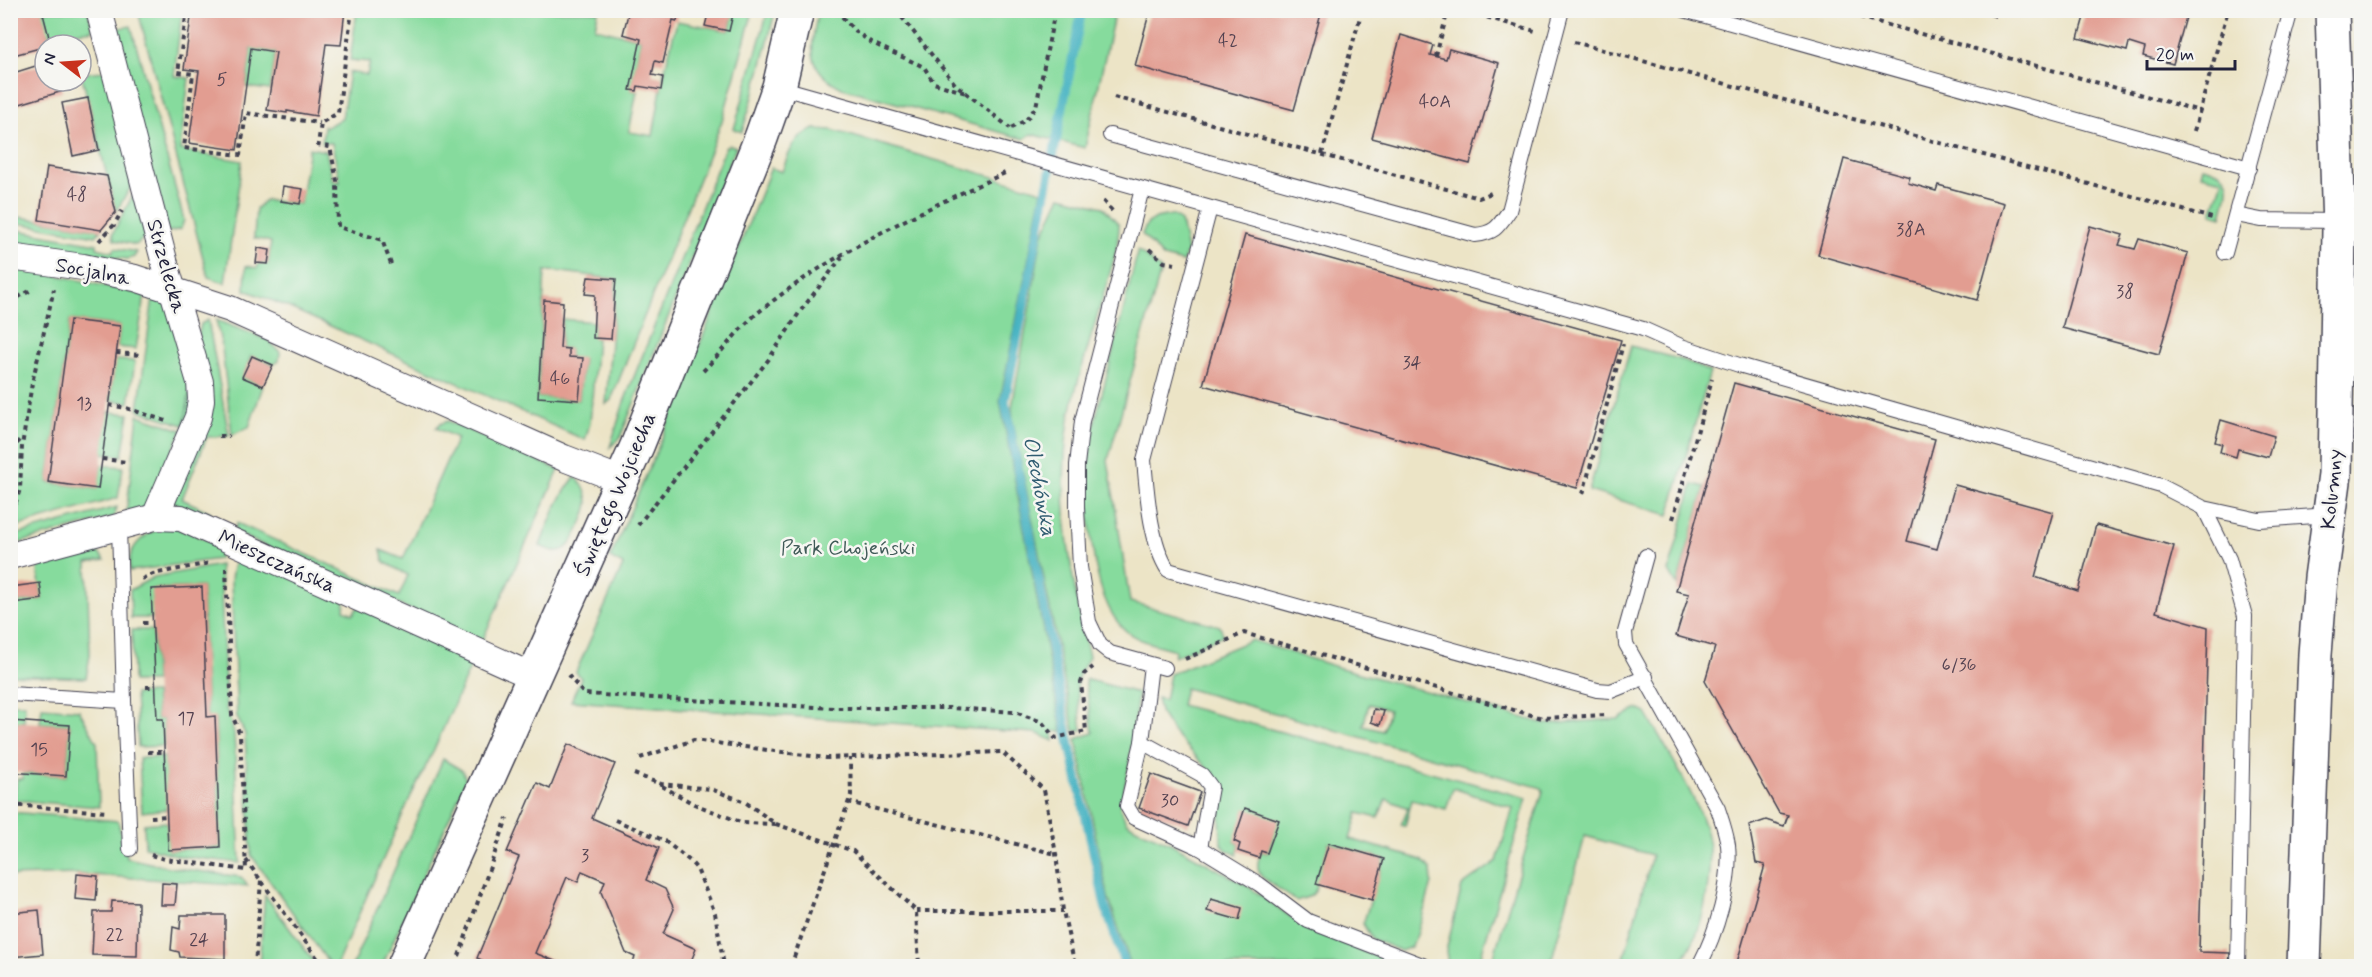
<svg xmlns="http://www.w3.org/2000/svg" width="2372" height="977" font-family="Mynerve,sans-serif">
	<style>
		.green { fill: #86db9d; stroke: #547e6c; stroke-width: 1.5; fill-rule: evenodd }
		.lines { fill: none; stroke-linecap: round; stroke-linejoin: round }
		.stream { stroke: #46b3c2; stroke-width: 9 }
		.building { fill: #e29d91 }
		.service-casing { stroke: #403f50; stroke-width: 16 }
		.minor-casing { stroke: #403f50; stroke-width: 28 }
		.tertiary-casing { stroke: #403f50; stroke-width: 36 }
		.path { stroke: #403f50; stroke-width: 4; stroke-dasharray: 4.5 4.5; stroke-linecap: butt }
		.service { stroke: #fff; stroke-width: 14 }
		.minor { stroke: #fff; stroke-width: 26 }
		.tertiary { stroke: #fff; stroke-width: 33 }
		.labels { text-anchor: middle; stroke-width: 5; stroke-linejoin: round; paint-order: stroke }
		.number-label { font-size: 18px; fill: #524150 }
		.street-label { font-size: 21px; fill: #22223b; stroke: #f6f6f2 }
		.park-label { font-size: 21px; fill: #405a58; stroke: #f6f6f2 }
		.water-label { font-size: 22px; font-style: italic; fill: #305c71; stroke: #f6f6f2 }
	</style>
	<rect width="100%" height="100%" fill="#f6f6f2"/>
	<filter id="ink" filterUnits="userSpaceOnUse"><feTurbulence type="fractalNoise" baseFrequency=".0167" numOctaves="2"/><feDisplacementMap in="SourceGraphic" scale="12" xChannelSelector="R" yChannelSelector="G"/><feConvolveMatrix kernelMatrix="1 2 1 2 8 2 1 2 1" color-interpolation-filters="sRGB"/></filter>
	<filter id="wash" filterUnits="userSpaceOnUse"><feTurbulence type="fractalNoise" baseFrequency=".008" numOctaves="4" result="noise"/><feDisplacementMap in="SourceGraphic" scale="24" xChannelSelector="R" yChannelSelector="G"/><feGaussianBlur stdDeviation="1.35" result="paint"/><feColorMatrix in="noise" values="0 0 0 0 0 0 0 0 0 0 0 0 0 0 0 0 0 1.4 0 .05"/><feComposite in="paint" operator="in"/></filter>
	<g filter="url(#wash)">
		<rect width="100%" height="100%" fill="#ece4c6"/>
		<g class="green">
			<polygon points="42,11 88,11 93,30 48,35"/>
			<polygon points="138,11 182,11 174,76 189,78 180,150 242,161 225,283 208,277"/>
			<path d="M 357,11 L 598,11 L 595,28 L 641,39 L 631,90 L 637,91 L 629,132 L 653,136 L 663,77 L 677,21 L 729,31 L 734,11 L 753,11 L 722,121 L 611,400 L 606,404 L 616,279 C 592,277 569,271 545,271 L 538,397 L 579,400 L 583,359 L 569,357 L 569,349 L 560,348 L 562,319 L 594,322 L 593,338 L 597,338 L 590,423 L 585,440 L 281,304 L 245,290 L 246,266 L 257,268 L 259,263 L 268,264 L 271,242 L 254,238 L 256,209 L 265,200 L 300,204 L 309,148 L 326,151 L 333,181 L 340,182 L 332,143 L 322,143 L 324,126 L 327,127 L 342,118 L 349,72 L 367,75 L 370,62 L 350,60 Z"/>
			<path d="M 768,11 L 775,11 C 766,52 755,92 742,132 L 734,129 Z"/>
			<path d="M 818,11 L 1115,11 L 1085,148 L 1031,134 L 1024,139 L 842,88 C 804,69 811,46 818,11 Z"/>
			<polygon points="131,26 184,220 181,229 168,232 113,29"/>
			<polygon points="251,48 276,52 270,90 246,87"/>
			<polygon points="106,71 135,180 116,212 81,73"/>
			<path d="M 815,129 L 832,130 L 1042,191 L 1000,401 L 1062,732 L 1053,731 L 1054,741 L 1036,733 L 571,701 L 581,678 L 576,672 L 623,565 L 610,558 L 655,455 L 771,168 L 782,172 C 789,152 793,137 815,129 Z"/>
			<polygon points="730,145 736,147 733,154 620,438 610,447 624,402 726,146"/>
			<path d="M 2203,166 C 2237,174 2229,189 2222,216 L 2212,213 L 2223,180 L 2201,175 Z"/>
			<polygon points="138,192 145,237 136,245 114,240 113,233 134,193"/>
			<path d="M 1061,196 L 1103,207 L 1119,224 C 1119,245 1112,266 1106,286 C 1095,324 1083,362 1073,400 C 1053,486 1070,573 1089,657 L 1078,677 L 1077,689 L 1082,730 L 1074,731 L 1013,422 L 1012,407 L 1042,236 Z"/>
			<path d="M 1172,215 L 1181,221 L 1187,251 L 1183,262 L 1163,257 L 1142,234 C 1148,218 1156,217 1172,215 Z"/>
			<polygon points="19,217 101,230 96,236 17,223"/>
			<polygon points="17,230 97,244 97,248 113,252 115,248 137,252 134,257 127,259 15,245"/>
			<path d="M 1138,250 L 1161,270 L 1108,460 L 1130,602 L 1220,626 L 1223,635 L 1174,657 L 1175,650 C 1158,645 1138,642 1125,630 C 1088,598 1084,487 1091,441 C 1094,419 1102,396 1107,374 C 1118,333 1128,291 1138,250 Z"/>
			<polygon points="11,269 56,275 145,295 136,349 117,347 120,326 70,320 48,482 97,489 101,465 123,467 118,498 11,528"/>
			<polygon points="153,297 169,304 193,396 183,425 138,410"/>
			<polygon points="208,320 229,436 207,437 182,499 210,512 210,519 172,502 199,333 201,324"/>
			<polygon points="216,320 268,340 280,352 279,361 273,365 251,356 243,377 263,386 249,427 232,435 222,348"/>
			<polygon points="1631,346 1686,361 1710,372 1669,515 1589,491"/>
			<polygon points="115,360 135,361 129,403 110,400"/>
			<polygon points="108,412 129,414 122,456 102,453"/>
			<polygon points="138,415 182,430 147,507 126,514"/>
			<polygon points="448,421 559,470 482,641 234,532 237,523 399,596 408,575 384,562 381,550 403,559 457,438 436,428 440,424"/>
			<path d="M 575,477 C 582,482 587,492 588,501 C 588,512 573,547 562,550 C 554,553 547,549 540,546 C 548,523 559,496 575,477 Z"/>
			<polygon points="1693,484 1705,487 1677,585 1669,571"/>
			<polygon points="117,507 114,517 11,545 11,536"/>
			<path d="M 171,525 L 220,545 L 219,559 L 130,571 C 125,545 150,529 171,525 Z"/>
			<polygon points="83,543 95,549 105,560 87,563 90,655 86,678 11,675 11,587 13,603 42,599 38,571 39,557"/>
			<path d="M 242,555 L 345,601 L 344,610 L 353,614 L 358,607 L 474,659 L 432,754 L 410,798 L 336,966 L 331,966 L 251,855 L 245,734 L 237,717 L 231,581 C 232,569 233,562 242,555 Z"/>
			<polygon points="220,565 226,708 234,733 240,863 180,856 145,847 144,824 167,822 169,850 220,847 215,717 207,717 202,587 152,589 153,618 131,618 130,590 154,577"/>
			<polygon points="132,630 153,630 155,682 133,682"/>
			<path d="M 1251,640 L 1337,667 L 1546,724 L 1618,719 L 1638,709 L 1646,713 C 1665,747 1702,804 1708,841 C 1711,858 1709,874 1707,891 C 1703,921 1696,942 1678,966 L 1622,966 L 1652,855 L 1585,836 L 1551,962 L 1564,966 L 1491,966 L 1543,791 L 1542,788 L 1185,688 L 1181,705 L 1527,798 L 1478,966 L 1451,966 L 1448,964 L 1446,951 L 1462,886 L 1497,861 L 1513,808 L 1453,788 L 1446,809 L 1412,800 L 1405,826 L 1401,825 L 1408,808 L 1386,799 L 1378,818 L 1358,813 L 1350,839 L 1422,860 L 1431,869 L 1432,883 L 1417,935 L 1411,947 L 1401,951 L 1372,939 L 1363,924 L 1384,859 L 1329,843 L 1316,890 L 1311,896 L 1296,901 L 1262,877 C 1255,868 1258,861 1261,851 L 1267,853 L 1278,820 L 1234,841 L 1240,844 L 1237,855 L 1225,849 L 1221,843 L 1219,781 L 1173,732 L 1160,712 L 1157,698 L 1165,700 L 1170,674 ZM 1369,704 L 1389,710 L 1383,731 L 1363,726 Z"/>
			<polygon points="1085,679 1138,693 1129,766 1120,808 1126,822 1136,828 1170,843 1246,885 1308,929 1401,966 1131,966 1108,897 1076,739 1093,733"/>
			<polygon points="155,693 157,719 163,719 164,746 138,747 135,694"/>
			<polygon points="11,704 25,704 24,722 11,721"/>
			<polygon points="42,707 79,710 97,743 99,807 14,800 17,779 23,779 23,773 66,776 70,725 40,723"/>
			<polygon points="165,757 167,809 142,812 139,758"/>
			<polygon points="443,759 463,771 466,781 382,966 352,966"/>
			<polygon points="10,812 118,821 127,858 168,867 241,877 248,886 77,874 11,876"/>
			<polygon points="265,895 317,966 259,966"/>
		</g>
		<g class="lines">
			<polyline class="stream" points="1082,10 1005,401 1069,741 1105,906 1125,966"/>
		</g>
		<g id="blocks">
			<g class="building">
				<polygon points="24,10 42,10 51,45 10,56 10,14"/>
				<polygon points="192,10 345,10 341,45 326,44 316,116 287,111 287,113 267,110 276,52 251,48 237,150 189,143 199,71 184,69"/>
				<polygon points="629,10 679,10 677,21 673,20 663,63 655,61 652,75 663,77 661,90 638,86 637,91 630,90 641,39 623,34"/>
				<polygon points="709,10 734,10 729,31 705,26"/>
				<polygon points="1150,10 1310,10 1321,14 1294,110 1135,66"/>
				<polygon points="1976,10 1997,10 1995,17"/>
				<polygon points="2086,10 2188,10 2173,64 2143,56 2145,48 2129,43 2127,51 2078,38"/>
				<polygon points="1401,35 1433,45 1430,55 1446,59 1449,49 1499,63 1470,164 1372,138"/>
				<polygon points="45,63 45,81 60,81 63,91 10,107 10,74"/>
				<polygon points="88,98 99,150 73,156 62,103"/>
				<polygon points="1844,159 1910,177 1908,183 1936,191 1938,185 2004,203 1977,300 1818,255"/>
				<polygon points="47,167 107,176 116,212 101,230 39,220"/>
				<polygon points="283,186 303,189 300,204 281,201"/>
				<polygon points="2090,226 2123,235 2119,245 2135,249 2139,239 2188,253 2159,354 2062,328"/>
				<polygon points="1245,235 1621,340 1577,488 1203,385"/>
				<polygon points="258,248 270,250 268,264 256,263"/>
				<polygon points="588,277 616,279 611,339 593,338 595,295 585,294"/>
				<polygon points="544,300 563,302 560,348 569,349 569,357 583,358 579,400 538,397"/>
				<polygon points="70,320 120,326 98,489 48,482"/>
				<polygon points="252,356 273,365 263,386 242,377"/>
				<polygon points="1734,383 1935,439 1907,541 1937,549 1955,485 2053,512 2035,577 2078,591 2096,525 2174,546 2156,612 2208,627 2199,952 2230,953 2229,966 1736,966 1765,865 1756,863 1749,826 1766,820 1784,826 1788,815 1779,813 1705,681 1715,647 1676,636 1689,594 1676,591"/>
				<polygon points="2221,420 2274,436 2268,457 2238,449 2236,457 2220,452 2222,444 2215,442"/>
				<polygon points="40,583 42,599 13,603 11,587"/>
				<polygon points="202,587 207,717 215,716 220,847 168,850 163,719 157,719 151,589"/>
				<polygon points="1374,709 1384,711 1380,725 1371,722"/>
				<polygon points="10,721 70,725 66,776 10,772"/>
				<polygon points="568,744 615,764 592,818 659,848 646,880 665,889 674,909 663,934 696,949 689,966 632,966 635,957 626,953 601,892 605,881 582,871 578,882 567,877 535,953 567,966 487,966 488,963 477,958 519,857 507,852 537,783 550,789"/>
				<polygon points="1151,774 1200,792 1188,826 1139,808"/>
				<polygon points="1245,808 1279,820 1267,853 1261,851 1259,858 1238,851 1240,844 1234,841"/>
				<polygon points="1329,843 1384,859 1372,900 1316,884"/>
				<polygon points="77,874 98,876 96,901 75,899"/>
				<polygon points="162,883 177,884 175,905 161,905"/>
				<polygon points="1211,899 1242,908 1239,920 1207,911"/>
				<polygon points="112,901 138,902 137,956 92,955 94,912 111,912"/>
				<polygon points="39,910 43,954 10,957 10,913"/>
				<polygon points="181,915 225,915 225,959 180,957 179,952 171,950 173,927 180,929"/>
			</g>
		</g>
	</g>
	<g filter="url(#ink)">
		<use href="#blocks" fill-opacity="0" stroke="#403f50" stroke-width="1.5"/>
		<g class="lines">
			<defs>
				<g id="service">
					<polyline points="1684,10 2249,168"/>
					<polyline points="779,87 1643,329 1681,346 1739,365 2161,486 2204,508 2259,520 2330,515"/>
					<path d="M 1110,135 L 1475,235 C 1495,233 1498,227 1509,211 L 1562,10"/>
					<polyline points="1142,189 1082,421 1077,465 1077,508 1080,567 1089,622 1100,645 1110,653 1165,668"/>
					<polyline points="2338,200 2362,203"/>
					<path d="M 1210,208 L 1144,460 C 1147,493 1150,542 1168,570 L 1597,690 L 1611,691 L 1646,677"/>
					<polyline points="2236,215 2261,220 2338,221"/>
					<polyline points="2225,253 2291,10"/>
					<polyline points="2204,508 2229,559 2245,616 2238,966"/>
					<path d="M 1646,556 L 1625,632 L 1626,644 L 1718,809 C 1722,821 1726,832 1728,845 C 1732,882 1716,934 1699,966"/>
					<polyline points="1151,665 1142,742 1127,806 1134,818 1200,848 1259,884 1308,921 1425,966"/>
					<polyline points="10,694 124,701 119,527"/>
					<polyline points="124,701 130,849"/>
					<polyline points="1142,742 1202,775 1211,787 1200,848"/>
				</g>
				<g id="minor">
					<polyline points="99,10 165,264 200,382 201,400 198,417 155,517"/>
					<polyline points="10,257 83,267 135,278 230,309 564,458 621,480"/>
					<polyline points="10,556 155,517 181,518 534,677"/>
				</g>
				<g id="tertiary">
					<polyline points="404,966 637,446 761,138 779,87 797,10"/>
					<polyline points="2304,966 2315,654 2321,578 2335,474 2339,229 2332,10"/>
				</g>
			</defs>
			<use href="#service" class="service-casing"/>
			<use href="#minor" class="minor-casing"/>
			<use href="#tertiary" class="tertiary-casing"/>
			<g class="path">
				<polyline points="187,10 178,72 193,74 184,148 240,155 246,113 320,123"/>
				<polyline points="352,10 338,113 321,123 318,145 330,147 337,181 338,227 382,240 392,267"/>
				<polyline points="836,10 855,31 872,43 924,67 934,83 966,93"/>
				<polyline points="896,10 955,84 1010,128"/>
				<polyline points="1461,10 1535,31"/>
				<polyline points="1834,10 2200,111"/>
				<polyline points="1574,42 2212,218"/>
				<polyline points="1436,56 1448,10"/>
				<polyline points="1114,97 1479,198 1491,193"/>
				<polyline points="1011,128 1026,120 1036,107 1055,10"/>
				<polyline points="2194,131 2228,10"/>
				<polyline points="1322,154 1362,10"/>
				<polyline points="1103,201 1114,213"/>
				<polyline points="99,241 114,225 122,211"/>
				<polyline points="1149,249 1164,262 1175,264"/>
				<polyline points="10,302 33,289"/>
				<polyline points="116,353 141,355"/>
				<path d="M 703,371 C 722,352 739,328 760,311 C 833,252 921,211 1005,173"/>
				<polyline points="109,405 126,408 166,421"/>
				<polyline points="10,434 21,445"/>
				<polyline points="219,436 229,436"/>
				<polyline points="102,459 127,462"/>
				<polyline points="1583,494 1623,344"/>
				<polyline points="1673,519 1712,379"/>
				<polyline points="10,521 20,489 22,446 32,383 54,289"/>
				<polyline points="638,525 769,359 799,313 842,257"/>
				<polyline points="142,579 153,574 210,563"/>
				<polyline points="143,623 153,623"/>
				<polyline points="1185,659 1244,633 1542,718 1607,715"/>
				<polyline points="568,675 584,694 834,708 951,708 1015,712 1042,722 1055,738 1086,731 1081,683 1084,674 1093,667"/>
				<polyline points="146,687 155,687"/>
				<polyline points="148,752 165,752"/>
				<polyline points="640,758 694,740 826,758 1002,752 1044,790 1056,854 1063,911 1075,966"/>
				<polyline points="634,774 661,784 711,789 745,802 776,824 853,851 916,911 919,966"/>
				<polyline points="662,786 694,804 743,823 776,824"/>
				<polyline points="10,787 12,773"/>
				<polyline points="848,802 1056,854"/>
				<polyline points="10,805 107,812"/>
				<polyline points="151,817 167,816"/>
				<polyline points="615,820 665,841 690,861 697,869 715,913 724,966"/>
				<polyline points="151,855 164,859 246,870 240,734 232,715 226,568"/>
				<polyline points="246,860 323,966"/>
				<polyline points="916,911 1063,911"/>
				<polyline points="459,956 507,818"/>
				<polyline points="255,966 261,880"/>
				<polyline points="791,966 851,795 850,758"/>
			</g>
			<use href="#service" class="service"/>
			<use href="#minor" class="minor"/>
			<use href="#tertiary" class="tertiary"/>
		</g>
	</g>
	<g class="labels">
		<g class="number-label">
			<text x="1228" y="46">42</text>
			<text x="222" y="85">5</text>
			<text x="1435" y="107">40A</text>
			<text x="77" y="200">48</text>
			<text x="1911" y="235">38A</text>
			<text x="2125" y="297">38</text>
			<text x="1412" y="368">34</text>
			<text x="560" y="384">46</text>
			<text x="84" y="409">13</text>
			<text x="1959" y="670">6/36</text>
			<text x="186" y="724">17</text>
			<text x="39" y="755">15</text>
			<text x="1170" y="806">30</text>
			<text x="585" y="861">3</text>
			<text x="115" y="940">22</text>
			<text x="199" y="945">24</text>
		</g>
		<g class="street-label">
			<text transform="translate(167 266) rotate(74)" y="7">Strzelecka</text>
			<text transform="translate(93 271) rotate(11)" y="7">Socjalna</text>
			<text transform="translate(2331 489) rotate(-85)" y="7">Kolumny</text>
			<text transform="translate(615 494) rotate(-67)" y="7">Świętego Wojciecha</text>
			<text transform="translate(277 561) rotate(24)" y="7">Mieszczańska</text>
		</g>
		<g class="park-label">
			<text x="848" y="554">Park Chojeński</text>
		</g>
		<g class="water-label">
			<text transform="translate(1041 486) rotate(79)" y="8">Olechówka</text>
		</g>
	</g>
	<rect width="2372" height="977" fill="none" stroke="#f6f6f2" stroke-width="36"/>
	<g transform="translate(63 63) rotate(287)"><circle r="28" fill="#f6f6f2" stroke="#a1a1a9" stroke-width="1.5"/>
	<path d="M0-4.5L10 22L0 15L-10 22Z" fill="#c8321e"/>
	<text y="-9" font-size="16" font-weight="bold" text-anchor="middle" fill="#22223b">N</text>
	</g>
	<path d="M2147 60v9h88v-9" fill="none" stroke="#22223b" stroke-width="3"/>
	<text x="2156" y="60" font-size="18" fill="#22223b" stroke="#f6f6f2" stroke-width="4.5" paint-order="stroke">20 m</text>
</svg>
